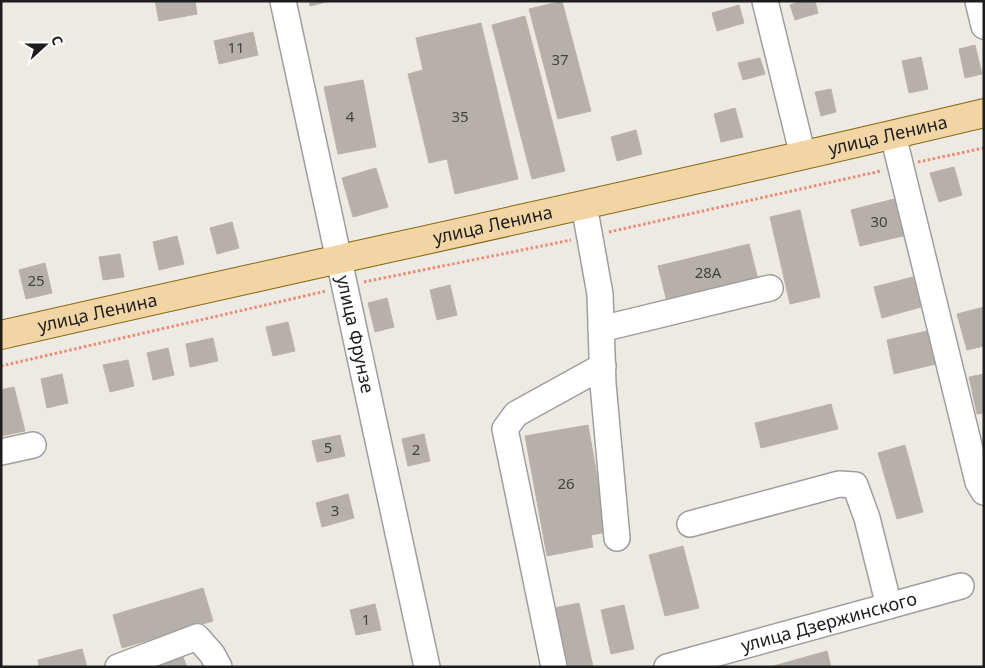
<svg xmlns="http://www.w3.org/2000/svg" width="985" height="668" font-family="'Noto Sans',sans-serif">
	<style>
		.building { fill: #b6b0aa; stroke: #bdb2a7 }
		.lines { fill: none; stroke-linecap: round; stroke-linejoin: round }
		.minor-casing { stroke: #9e9e9e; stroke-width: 28 }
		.major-casing { stroke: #856610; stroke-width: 30 }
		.path { stroke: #ea8a77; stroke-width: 3; stroke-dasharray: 2.5 2.5; stroke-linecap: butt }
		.minor { stroke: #fff; stroke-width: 25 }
		.major { stroke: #f1d5a4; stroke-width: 28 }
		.labels { text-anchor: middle; stroke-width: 5; stroke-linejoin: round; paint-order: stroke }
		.number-label { font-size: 15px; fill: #434240 }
		.street-label { font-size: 18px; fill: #1d1d1d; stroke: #fff }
	</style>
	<rect width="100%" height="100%" fill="#edeae3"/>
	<g class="building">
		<polygon points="155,1 195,1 197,14 159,21"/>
		<polygon points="309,1 330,1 310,6"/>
		<polygon points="562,1 591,111 558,119 529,9"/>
		<polygon points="801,1 815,1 818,13 795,20 790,5"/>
		<polygon points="739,5 744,23 717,31 712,13"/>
		<polygon points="525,16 565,171 532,179 492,25"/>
		<polygon points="481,23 518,179 455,194 447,159 429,163 408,74 423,70 416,38"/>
		<polygon points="253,32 258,55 219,64 214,41"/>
		<polygon points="975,45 982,74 965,78 959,49"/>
		<polygon points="921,57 928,89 909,93 902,61"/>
		<polygon points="760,58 765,74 743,80 738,63"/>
		<polygon points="363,80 376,147 338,154 324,87"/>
		<polygon points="831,89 836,112 821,116 815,92"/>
		<polygon points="735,108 743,137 721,142 714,114"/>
		<polygon points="636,130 642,154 617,161 611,137"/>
		<polygon points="954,167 962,195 939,202 930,173"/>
		<polygon points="376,168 388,207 353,217 342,178"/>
		<polygon points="898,198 907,235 860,246 851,210"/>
		<polygon points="800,210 820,297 790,304 770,217"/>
		<polygon points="232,222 239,248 217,254 210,228"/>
		<polygon points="177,236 184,264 159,270 153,242"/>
		<polygon points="749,244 758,279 667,302 658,266"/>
		<polygon points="120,254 124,277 103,280 99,257"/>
		<polygon points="45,263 52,293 26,299 19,270"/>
		<polygon points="913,277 921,307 882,318 874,287"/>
		<polygon points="450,285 457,315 437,320 430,290"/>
		<polygon points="387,298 394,327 375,332 368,303"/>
		<polygon points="984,307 984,346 967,350 957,314"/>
		<polygon points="288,322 295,351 273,356 266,327"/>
		<polygon points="936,329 944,362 894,374 887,340"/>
		<polygon points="213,338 218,361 190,367 186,344"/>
		<polygon points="168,348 174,375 153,380 147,353"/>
		<polygon points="128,360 134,386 110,392 103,365"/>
		<polygon points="62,374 68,403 47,408 41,379"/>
		<polygon points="984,374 984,413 977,414 969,377"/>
		<polygon points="14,387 25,431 1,436 1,390"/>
		<polygon points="831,404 838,429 761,448 755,423"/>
		<polygon points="588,425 607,532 591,535 593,547 547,556 525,436"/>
		<polygon points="424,434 430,461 408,466 402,439"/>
		<polygon points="340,435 345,456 317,462 312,441"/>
		<polygon points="905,445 923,512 897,519 878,453"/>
		<polygon points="348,494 354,518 322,527 316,503"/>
		<polygon points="683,546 699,608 665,616 649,555"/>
		<polygon points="203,588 213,621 122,648 113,615"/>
		<polygon points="579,603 593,667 567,667 554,608"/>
		<polygon points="375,604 381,630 356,635 350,610"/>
		<polygon points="624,605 634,649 611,654 601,610"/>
		<polygon points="82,649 87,667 39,667 38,660"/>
		<polygon points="827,651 831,667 770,667"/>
		<polygon points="182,655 187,667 151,667"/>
	</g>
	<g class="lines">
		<defs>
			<g id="minor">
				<path id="s1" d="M 283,1 L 427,667"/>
				<polyline points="765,1 803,156"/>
				<polyline points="978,1 984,26"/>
				<polyline points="893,135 978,482 984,492"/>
				<polyline points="584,205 600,294 603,384 617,538"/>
				<polyline points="601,329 770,288"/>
				<polyline points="1,452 33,445"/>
				<polyline points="690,524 839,484 855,485 867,518 889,606"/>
				<polyline points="118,667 197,637 212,654 219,667"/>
				<polyline points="554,667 505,429 516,414 603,366"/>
				<path id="s2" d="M 667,667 L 961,586"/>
			</g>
			<g id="major">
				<path id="s3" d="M 1,335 C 329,260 657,191 984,113"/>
			</g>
		</defs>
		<use href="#minor" class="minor-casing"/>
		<use href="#major" class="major-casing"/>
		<g class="path">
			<polyline points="918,162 984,148"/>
			<polyline points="609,232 881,171"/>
			<polyline points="364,282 571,240"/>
			<polyline points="1,366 326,291"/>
		</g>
		<use href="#minor" class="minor"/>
		<use href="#major" class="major"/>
	</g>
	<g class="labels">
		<g class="number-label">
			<text x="236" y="53">11</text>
			<text x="560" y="65">37</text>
			<text x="350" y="122">4</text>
			<text x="460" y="122">35</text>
			<text x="879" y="227">30</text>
			<text x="708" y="278">28А</text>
			<text x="36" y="286">25</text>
			<text x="328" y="453">5</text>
			<text x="416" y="455">2</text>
			<text x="566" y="489">26</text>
			<text x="335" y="516">3</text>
			<text x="366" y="625">1</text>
		</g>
		<g class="street-label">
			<text dy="6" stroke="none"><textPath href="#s3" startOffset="909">улица Ленина</textPath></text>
			<text dy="6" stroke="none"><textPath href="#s3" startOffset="504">улица Ленина</textPath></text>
			<text dy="6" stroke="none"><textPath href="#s3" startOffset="99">улица Ленина</textPath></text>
			<text dy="6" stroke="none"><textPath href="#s1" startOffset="341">улица Фрунзе</textPath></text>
			<text dy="6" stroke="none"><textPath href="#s2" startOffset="168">улица Дзержинского</textPath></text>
		</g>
	</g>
	<rect width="985" height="668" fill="none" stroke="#1d1d1d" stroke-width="5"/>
	<g transform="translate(45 45) rotate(69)" stroke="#ffffff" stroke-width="4" paint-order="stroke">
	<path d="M0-4L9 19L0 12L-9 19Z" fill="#1d1d1d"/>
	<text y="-8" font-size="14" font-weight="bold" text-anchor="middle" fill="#1d1d1d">С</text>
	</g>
</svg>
